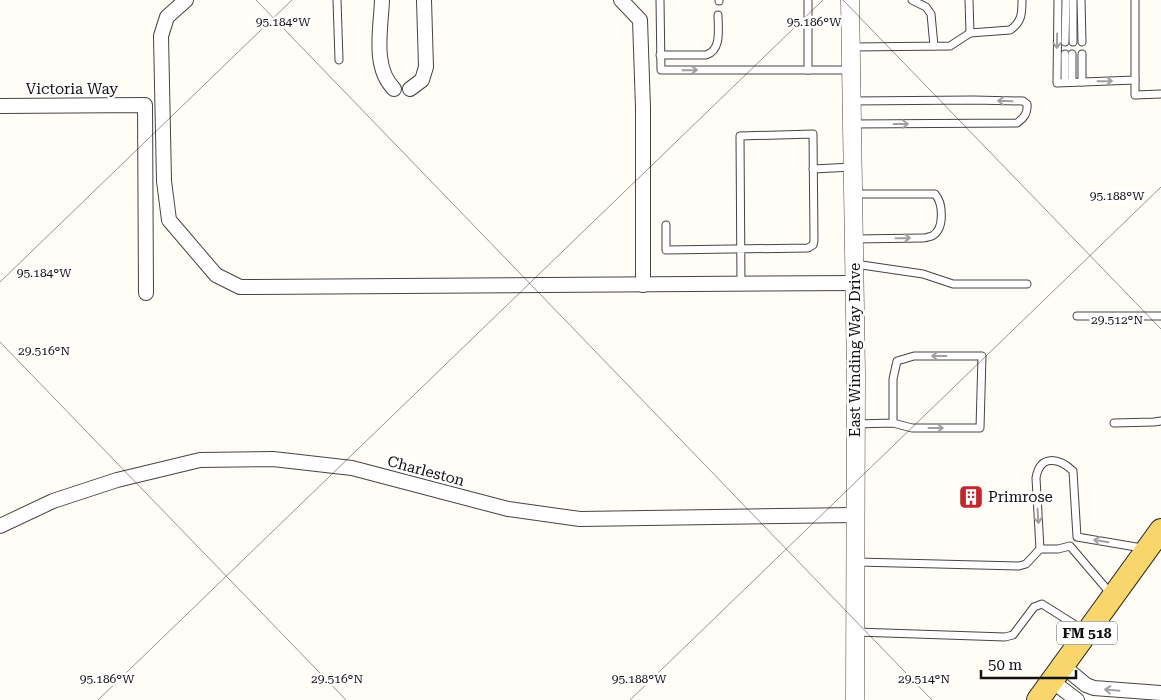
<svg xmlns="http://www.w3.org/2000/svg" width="1161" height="700" font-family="'Roboto Serif',serif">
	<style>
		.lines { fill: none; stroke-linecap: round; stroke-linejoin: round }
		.service-casing { stroke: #444; stroke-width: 9 }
		.minor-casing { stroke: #444; stroke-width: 16 }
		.tertiary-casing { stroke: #444; stroke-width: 19 }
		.primary-casing { stroke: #222; stroke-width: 24 }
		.service { stroke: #fff; stroke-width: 7 }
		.minor { stroke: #fff; stroke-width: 14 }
		.tertiary { stroke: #fff; stroke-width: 18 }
		.primary { stroke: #f9d66b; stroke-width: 22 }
		.oneway { stroke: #a0a0a0 }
		.ticks { fill: none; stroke: #111; stroke-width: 1; stroke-opacity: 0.45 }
		.labels { text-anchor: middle; stroke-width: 5; stroke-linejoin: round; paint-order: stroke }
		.shield { fill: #fff; stroke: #585858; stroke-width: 1 }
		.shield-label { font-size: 14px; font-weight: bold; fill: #111 }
		.street-label { font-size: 15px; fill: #111; stroke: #fff }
		.poi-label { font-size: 15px; fill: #111; stroke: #fff; text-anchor: start }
		.ticks-label { font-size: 12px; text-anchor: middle; fill: #111; stroke: #fff; stroke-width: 5; stroke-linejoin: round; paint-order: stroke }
	</style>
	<rect width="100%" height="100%" fill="#fffdf5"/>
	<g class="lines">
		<defs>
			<g id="service">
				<polyline points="337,0 339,60"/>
				<polyline points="660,0 661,70 851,70"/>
				<polyline points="808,0 808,70"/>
				<polyline points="912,0 926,7 931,14 934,46"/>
				<polyline points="969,0 970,33"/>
				<polyline points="1058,0 1057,83 1135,80 1135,0"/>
				<polyline points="1081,0 1082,42"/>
				<polyline points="719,1 719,0"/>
				<polyline points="1065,42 1066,0"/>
				<polyline points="1073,42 1073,0"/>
				<path d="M 851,47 L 950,46 L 970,33 L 1010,30 C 1022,22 1022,13 1022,0"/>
				<polyline points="1082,54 1082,82"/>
				<path d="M 660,55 L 706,55 C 722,50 718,29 718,15"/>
				<polyline points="1135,80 1135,95 1161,94"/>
				<polyline points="1065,82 1065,54"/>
				<polyline points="1072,82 1072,54"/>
				<path d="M 852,101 L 973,100 L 1023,101 L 1027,104 C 1028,113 1024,118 1017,123 L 852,124"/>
				<polyline points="813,169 853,167"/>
				<path d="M 853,194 L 935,194 C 943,203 945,229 932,236 C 932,236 925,238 924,238 L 854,239"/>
				<polyline points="666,225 666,250 808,248 813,245 814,241 813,134 740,136 741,284"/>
				<polyline points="855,264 923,274 953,284 1027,284"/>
				<polyline points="1077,316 1161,316"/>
				<polyline points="1114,423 1154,422 1161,421"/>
				<polyline points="856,424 893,423 912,428 980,428 982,356 914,356 897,361 893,379 893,423"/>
				<path d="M 1040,549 L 1036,478 C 1040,454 1059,458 1073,471 L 1077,537 L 1142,548"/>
				<polyline points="857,562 1019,566 1026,564 1040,549 1058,549 1070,546 1111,594"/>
				<polyline points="856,632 1005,637 1013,635 1034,607 1042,604 1085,631"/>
			</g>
			<g id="minor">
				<polyline points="186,0 167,17 161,36 164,181 169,220 216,275 240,287 855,283"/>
				<path d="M 382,0 C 381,29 372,67 394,89"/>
				<polyline points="621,0 640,20 643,108 643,285"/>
				<polyline points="410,89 422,80 426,67 424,0"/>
				<polyline points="0,106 145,105 146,293"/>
				<polyline points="0,526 53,501 117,480 200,460 273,459 352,468 508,509 580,519 855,515"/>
				<polyline points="1063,666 1086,685 1094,688 1161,693"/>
				<polyline points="1052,681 1077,700"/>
			</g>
			<polyline id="tertiary" points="850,0 856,374 855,700"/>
			<polyline id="primary" points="1038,700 1161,530"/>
		</defs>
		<use href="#service" class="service-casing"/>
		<use href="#minor" class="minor-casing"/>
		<use href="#tertiary" class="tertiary-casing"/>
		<use href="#primary" class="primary-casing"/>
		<use href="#service" class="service"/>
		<use href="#minor" class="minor"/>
		<use href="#tertiary" class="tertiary"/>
		<use href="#primary" class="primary"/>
	</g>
	<defs><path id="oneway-shaft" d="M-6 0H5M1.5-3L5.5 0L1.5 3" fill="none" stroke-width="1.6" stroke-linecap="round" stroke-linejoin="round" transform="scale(1.25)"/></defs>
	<g class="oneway">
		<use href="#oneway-shaft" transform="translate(1057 41) rotate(91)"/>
		<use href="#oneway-shaft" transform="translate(690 70) rotate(-1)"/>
		<use href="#oneway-shaft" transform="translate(1105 81) rotate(-1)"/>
		<use href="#oneway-shaft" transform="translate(1005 101) rotate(-178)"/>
		<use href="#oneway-shaft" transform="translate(901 124)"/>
		<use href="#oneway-shaft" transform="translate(903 238) rotate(-1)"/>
		<use href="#oneway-shaft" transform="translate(939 356) rotate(180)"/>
		<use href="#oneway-shaft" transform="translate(936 428)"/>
		<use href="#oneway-shaft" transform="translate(1038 516) rotate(86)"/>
		<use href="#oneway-shaft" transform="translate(1101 541) rotate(-171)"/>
		<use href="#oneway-shaft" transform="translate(1112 690) rotate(-175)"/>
	</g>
	<path class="ticks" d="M 256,0 L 932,700M 843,0 L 1161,329M 0,282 L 292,0M 0,342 L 346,700M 98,700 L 823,0M 630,700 L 1161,187"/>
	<defs>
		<symbol id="building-square" viewBox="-11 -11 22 22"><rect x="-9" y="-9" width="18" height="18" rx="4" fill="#c4262e" stroke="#fff"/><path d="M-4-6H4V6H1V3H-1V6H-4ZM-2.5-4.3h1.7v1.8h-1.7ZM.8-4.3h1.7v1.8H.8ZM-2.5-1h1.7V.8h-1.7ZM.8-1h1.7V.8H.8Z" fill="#fff"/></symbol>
	</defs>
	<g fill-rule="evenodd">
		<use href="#building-square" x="957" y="483" width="28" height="28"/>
	</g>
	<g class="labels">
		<rect class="shield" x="1057" y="621.5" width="60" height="23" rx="4"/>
		<g class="shield-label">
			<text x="1087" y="638">FM 518</text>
		</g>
		<g class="street-label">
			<text x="72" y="94">Victoria Way</text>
			<text transform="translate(855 350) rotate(-90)" y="5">East Winding Way Drive</text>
			<text transform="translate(426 471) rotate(15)" y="5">Charleston</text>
		</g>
		<g class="poi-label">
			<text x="988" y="502">Primrose</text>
		</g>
	</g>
	<g class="ticks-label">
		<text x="283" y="26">95.184°W</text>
		<text x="814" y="26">95.186°W</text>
		<text x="1117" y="200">95.188°W</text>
		<text x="44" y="277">95.184°W</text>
		<text x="1117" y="324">29.512°N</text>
		<text x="44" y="355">29.516°N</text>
		<text x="337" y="683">29.516°N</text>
		<text x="924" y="683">29.514°N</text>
		<text x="107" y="683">95.186°W</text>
		<text x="639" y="683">95.188°W</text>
	</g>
	<path d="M981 670v8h95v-8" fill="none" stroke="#111111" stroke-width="2.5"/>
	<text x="988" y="670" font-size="15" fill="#111111" stroke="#ffffff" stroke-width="4" paint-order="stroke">50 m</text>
</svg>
